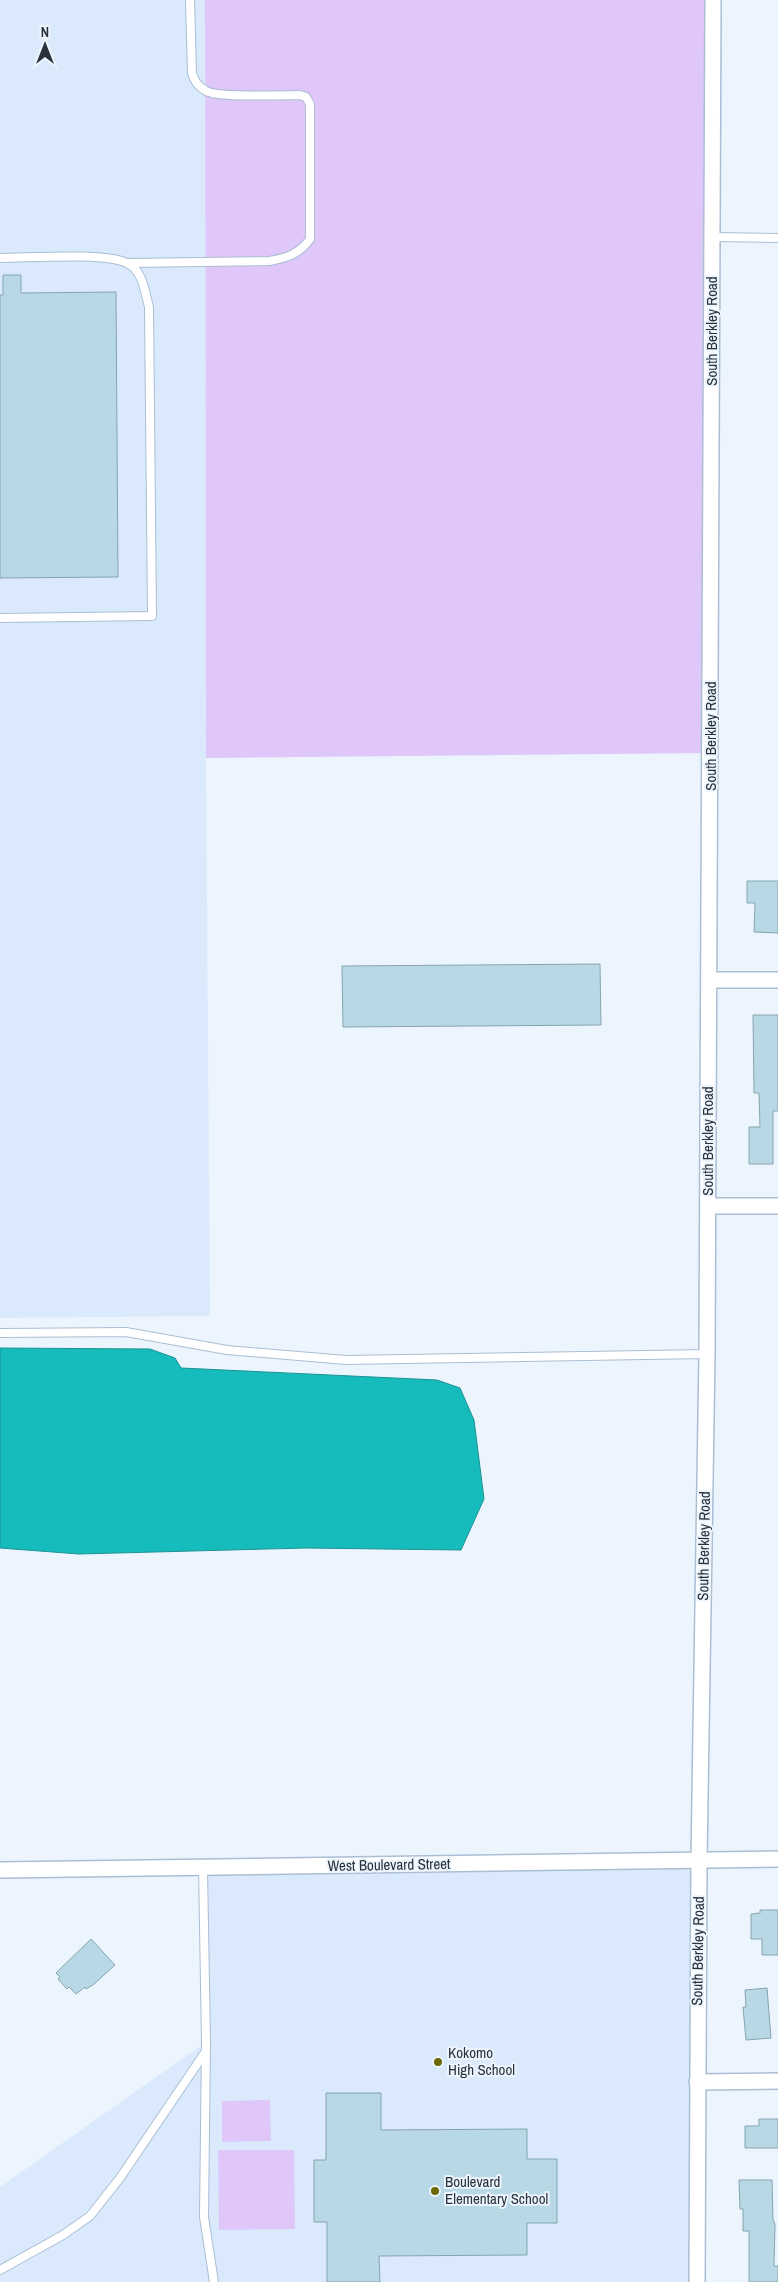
<svg xmlns="http://www.w3.org/2000/svg" width="778" height="2282" font-family="'Archivo Narrow',sans-serif">
	<style>
		.built { fill: #daeafc }
		.green { fill: #dfc8f9 }
		.water { fill: #16bcbb; stroke: #1c9294 }
		.building { fill: #b7d8e4; stroke: #85a4af }
		.lines { fill: none; stroke-linecap: round; stroke-linejoin: round }
		.service-casing { stroke: #aabed4; stroke-width: 10 }
		.minor-casing { stroke: #aabed4; stroke-width: 18 }
		.service { stroke: #fff; stroke-width: 8 }
		.minor { stroke: #fff; stroke-width: 15 }
		.poi-dot { fill: #696803; stroke: #ecf5fe; stroke-width: 2 }
		.labels { text-anchor: middle; stroke-width: 4; stroke-linejoin: round; paint-order: stroke }
		.street-label { font-size: 15px; fill: #29313a; stroke: #ecf5fe }
		.poi-label { font-size: 15px; fill: #29313a; stroke: #ecf5fe; text-anchor: start }
	</style>
	<rect width="100%" height="100%" fill="#ecf5fe"/>
	<g class="built">
		<polygon points="0,0 205,0 206,758 210,1316 0,1318"/>
		<polygon points="699,1860 697,2282 0,2282 0,2187 206,2042 203,1868"/>
	</g>
	<g class="green">
		<polygon points="205,0 713,0 711,753 206,758"/>
		<polygon points="270,2100 271,2141 222,2142 222,2101"/>
		<polygon points="218,2150 294,2150 295,2229 219,2230"/>
	</g>
	<polygon class="water" points="0,1348 150,1349 175,1358 181,1368 437,1380 460,1388 474,1420 484,1499 461,1550 306,1548 79,1554 0,1548"/>
	<g class="building">
		<polygon points="3,275 21,275 21,293 116,292 118,577 0,578 0,295 3,295"/>
		<polygon points="747,881 778,881 778,933 754,932 755,903 747,903"/>
		<polygon points="600,964 601,1025 343,1027 342,966"/>
		<polygon points="753,1015 778,1015 778,1111 773,1111 773,1164 749,1164 749,1127 760,1127 759,1093 754,1093"/>
		<polygon points="760,1910 778,1910 778,1955 762,1955 762,1939 751,1939 751,1914 760,1913"/>
		<polygon points="91,1939 115,1965 93,1985 86,1989 85,1987 76,1994 69,1987 67,1989 58,1979 60,1977 56,1973"/>
		<polygon points="767,1988 771,2038 746,2040 743,2007 746,2007 745,1990"/>
		<polygon points="326,2093 381,2093 381,2130 527,2129 527,2159 557,2159 557,2223 527,2223 527,2255 379,2256 380,2282 327,2282 327,2222 314,2222 314,2160 326,2160"/>
		<polygon points="759,2119 778,2119 778,2148 745,2148 745,2126 759,2126"/>
		<polygon points="739,2180 772,2180 773,2220 775,2224 774,2266 778,2266 778,2282 749,2282 749,2231 743,2231 743,2209 740,2209"/>
	</g>
	<g class="lines">
		<defs>
			<g id="service">
				<polyline points="712,237 778,238"/>
				<path d="M 0,258 C 29,258 105,252 127,263 C 143,270 145,293 149,307 L 152,616 L 0,618"/>
				<path d="M 129,263 L 269,261 C 287,258 299,254 310,239 L 310,104 L 306,97 L 300,95 C 282,95 219,98 206,91 C 199,87 194,81 192,73 L 190,0"/>
				<polyline points="0,1333 126,1332 227,1350 346,1360 707,1354"/>
				<polyline points="203,1868 206,2042 204,2217 214,2282"/>
				<polyline points="0,2270 63,2235 90,2216 120,2178 206,2051"/>
			</g>
			<g id="minor">
				<polyline points="709,980 778,980"/>
				<polyline points="708,1206 778,1206"/>
				<polyline points="0,1870 778,1859"/>
				<polyline points="697,2082 778,2081"/>
				<polyline points="697,2282 699,1860 707,1354 713,0"/>
			</g>
		</defs>
		<use href="#service" class="service-casing"/>
		<use href="#minor" class="minor-casing"/>
		<use href="#service" class="service"/>
		<use href="#minor" class="minor"/>
	</g>
	<g class="poi-dot">
		<circle cx="438" cy="2062" r="5"/>
		<circle cx="435" cy="2191" r="5"/>
	</g>
	<g class="labels">
		<g class="street-label">
			<text transform="translate(712 331) rotate(-90)" y="5">South Berkley Road</text>
			<text transform="translate(711 736) rotate(-90)" y="5">South Berkley Road</text>
			<text transform="translate(708 1141) rotate(-90)" y="5">South Berkley Road</text>
			<text transform="translate(704 1546) rotate(-89)" y="5">South Berkley Road</text>
			<text transform="translate(389 1865) rotate(-1)" y="5">West Boulevard Street</text>
			<text transform="translate(698 1951) rotate(-89)" y="5">South Berkley Road</text>
		</g>
		<g class="poi-label">
			<text x="448" y="2058">Kokomo<tspan x="448" dy="17">High School</tspan></text>
			<text x="445" y="2187">Boulevard<tspan x="445" dy="17">Elementary School</tspan></text>
		</g>
	</g>
	<g transform="translate(45 45)" stroke="#ecf5fe" stroke-width="4" paint-order="stroke">
	<path d="M0-4L9 19L0 12L-9 19Z" fill="#29313a"/>
	<text y="-8" font-size="14" font-weight="bold" text-anchor="middle" fill="#29313a">N</text>
	</g>
</svg>
